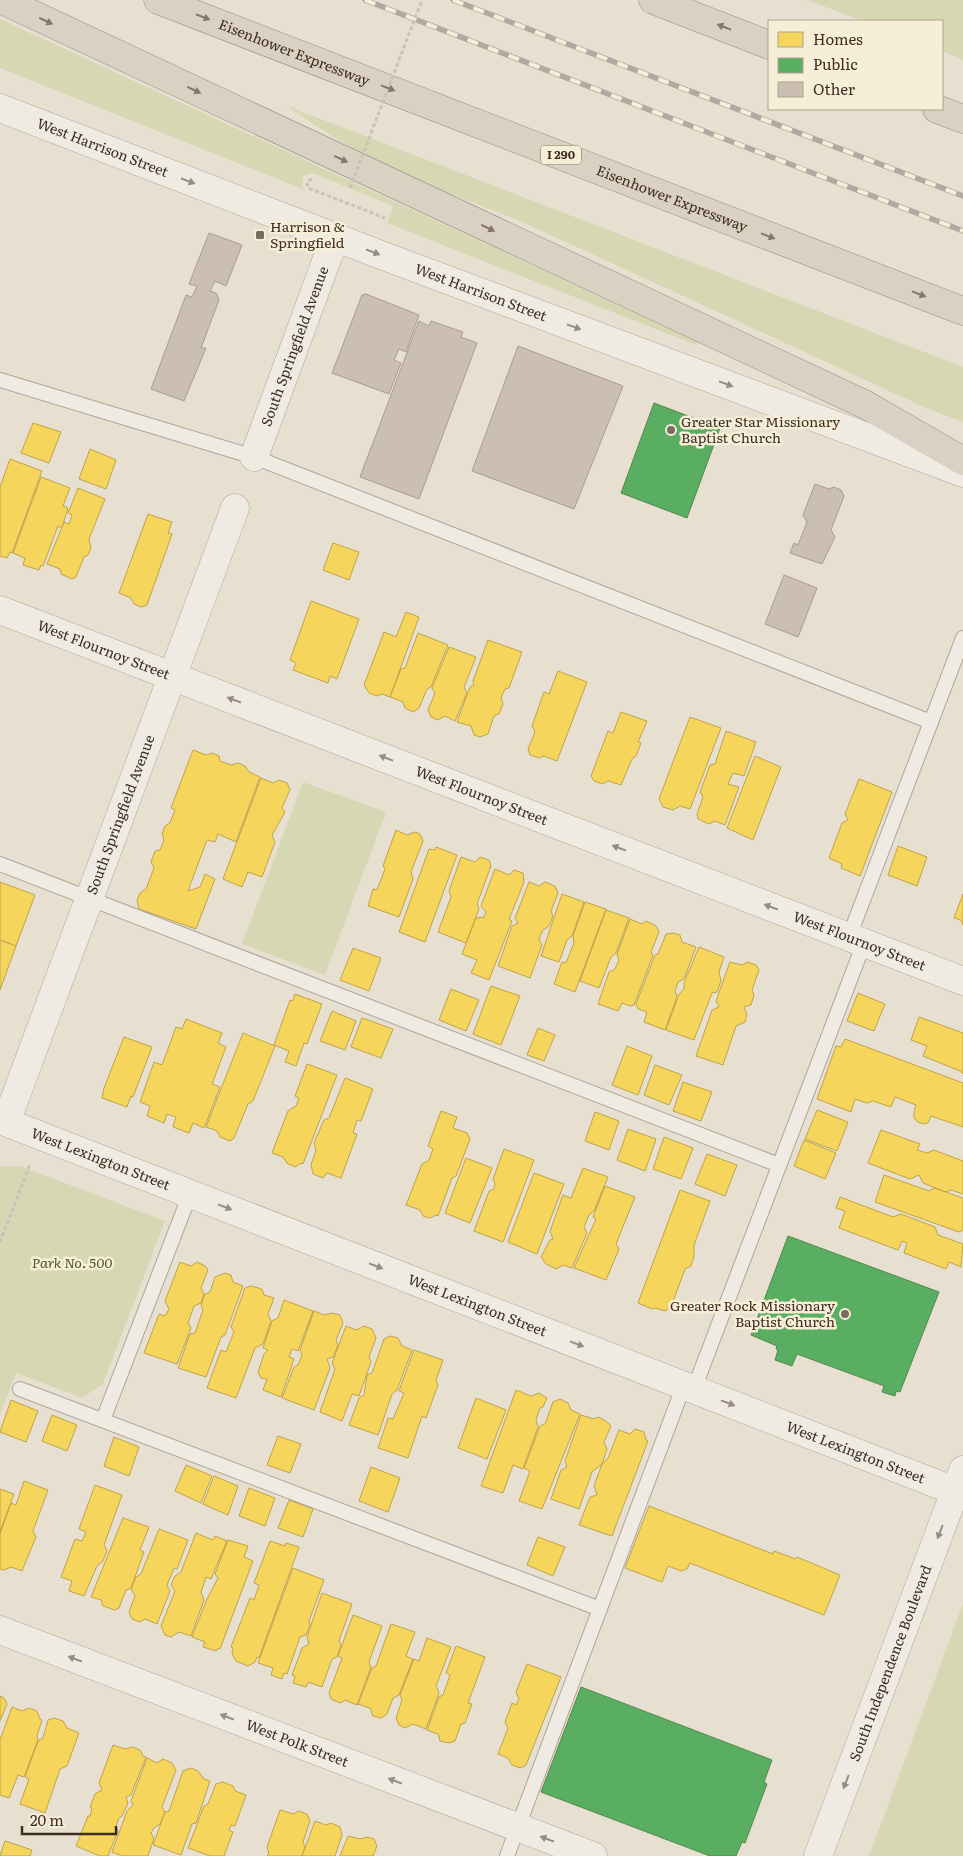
<svg xmlns="http://www.w3.org/2000/svg" width="963" height="1856" font-family="Literata,serif">
	<style>
		.green { fill: #d6d7b3 }
		.homes { fill: #f6d55c; stroke: #bea34a }
		.public { fill: #5aae61; stroke: #51884e }
		.building { fill: #cbbfb2; stroke: #a89c90 }
		.lines { fill: none; stroke-linecap: round; stroke-linejoin: round }
		.service-casing { stroke: #ada599; stroke-width: 16 }
		.minor-casing { stroke: #ada599; stroke-width: 29 }
		.tertiary-casing { stroke: #ada599; stroke-width: 29 }
		.motorway-casing { stroke: #928b80; stroke-width: 29 }
		.path { stroke: #c8c2b9; stroke-width: 3; stroke-dasharray: 4 2.5; stroke-linecap: butt }
		.service { stroke: #efebe3; stroke-width: 14 }
		.minor { stroke: #efebe3; stroke-width: 28 }
		.tertiary { stroke: #efebe3; stroke-width: 28 }
		.motorway { stroke: #dad1c2; stroke-width: 28 }
		.rail-casing { stroke: #afaaa2; stroke-width: 5.5 }
		.rail { stroke: #f7eed8; stroke-width: 4; stroke-dasharray: 11; stroke-linecap: butt }
		.path-bridge { stroke: #c8c2b9; stroke-width: 3; stroke-dasharray: 4 2.5; stroke-linecap: butt }
		.oneway { fill: #847769 }
		.oneway2 { fill: #968c82 }
		.poi-dot { fill: #786c5e; stroke: #f7eed8; stroke-width: 2 }
		.labels { text-anchor: middle; stroke-width: 5; stroke-linejoin: round; paint-order: stroke }
		.shield { fill: #f7eed8; stroke: #756857; stroke-width: 1 }
		.shield-label { font-size: 12px; font-weight: bold; fill: #3d2e20 }
		.street-label { font-size: 14px; fill: #3d2e20; stroke: #f7eed8 }
		.poi-label { font-size: 14px; fill: #3d2e20; stroke: #f7eed8; text-anchor: start }
		.park-label { font-size: 14px; font-style: italic; fill: #4d5a26; stroke: #f7eed8 }
	</style>
	<rect width="100%" height="100%" fill="#e7e0d1"/>
	<g class="green">
		<polygon points="807,0 963,0 963,60 942,51 942,21 863,21"/>
		<polygon points="0,19 698,342 696,345 387,223 393,206 315,174 308,174 303,177 302,187 305,190 0,68"/>
		<path d="M 287,106 L 963,367 L 963,422 L 926,408 L 822,360 L 516,219 C 458,198 396,171 342,142 C 323,131 305,118 287,106 Z"/>
		<polygon points="303,782 386,812 325,975 242,944"/>
		<polygon points="0,1166 20,1166 165,1221 103,1384 82,1398 16,1373 0,1415"/>
		<polygon points="963,1604 963,1856 869,1856"/>
	</g>
	<g class="homes">
		<polygon points="33,423 61,432 49,463 21,453"/>
		<polygon points="90,449 116,460 106,489 79,479"/>
		<polygon points="10,459 42,471 12,553 10,552 7,558 0,556 0,487"/>
		<polygon points="41,477 70,488 63,506 68,508 62,528 58,526 43,566 41,565 39,570 23,565 25,558 13,553"/>
		<polygon points="78,488 105,499 89,539 91,548 88,555 84,557 76,577 72,579 61,574 60,569 47,564 64,522 69,524 72,515 68,513"/>
		<polygon points="148,514 172,522 168,533 172,534 147,605 141,607 134,604 131,598 119,593"/>
		<polygon points="333,543 359,552 349,580 323,570"/>
		<polygon points="311,601 359,619 337,679 330,676 328,683 293,670 296,663 290,660"/>
		<polygon points="406,612 419,617 390,697 382,694 377,696 369,693 364,685 384,632 396,637"/>
		<polygon points="418,633 448,645 431,687 427,689 419,708 413,712 405,708 403,702 390,697 401,669 405,668"/>
		<polygon points="488,640 522,652 509,688 505,689 501,698 503,704 499,714 494,716 488,734 480,737 474,735 471,726 457,722 470,687 474,685 473,681"/>
		<polygon points="449,647 476,657 464,687 467,693 455,721 445,716 438,720 431,717 428,710 435,693 432,688"/>
		<polygon points="558,671 587,682 557,761 544,756 539,758 530,755 528,749 535,732 532,726 544,692 549,694"/>
		<polygon points="621,712 647,721 638,742 641,743 636,756 632,759 621,785 608,781 602,784 594,781 591,776 608,731 613,733"/>
		<polygon points="690,717 721,728 690,809 680,806 673,810 663,807 659,799"/>
		<polygon points="726,731 756,742 744,776 733,773 728,784 739,787 725,825 715,821 709,824 698,819 697,814 703,797 700,792 710,765 715,764"/>
		<polygon points="193,750 206,755 212,753 219,756 220,761 231,765 238,763 245,766 249,772 260,777 236,842 218,834 215,842 207,840 188,891 200,887 205,874 215,879 196,929 139,909 137,900 140,893 146,889 154,868 151,862 155,851 160,850 164,840 162,834 165,826 170,823 175,810 171,808"/>
		<polygon points="755,756 781,767 753,840 727,828"/>
		<polygon points="261,778 273,783 279,780 287,783 290,789 282,808 285,812 272,835 275,842 262,877 248,872 242,887 223,879"/>
		<polygon points="859,779 892,792 860,876 841,868 842,864 829,858 842,823 848,820 845,814"/>
		<polygon points="396,830 407,835 415,832 420,834 423,841 411,872 413,879 399,917 368,906 373,889 377,890 385,869 383,866"/>
		<polygon points="898,846 927,857 917,886 888,875"/>
		<polygon points="436,847 457,855 425,942 399,932 429,849 435,850"/>
		<polygon points="461,857 475,862 480,857 489,860 491,866 477,904 479,909 466,943 438,932 451,897 449,891"/>
		<polygon points="495,869 509,875 514,870 523,873 524,882 509,919 512,921 489,980 471,973 477,960 462,954 476,918 484,917 486,912 481,906"/>
		<polygon points="0,882 35,895 16,946 0,940"/>
		<polygon points="529,882 539,886 545,882 555,886 558,893 551,911 553,916 549,926 543,930 539,939 542,945 530,978 498,966 512,926 518,923 515,918"/>
		<polygon points="562,894 584,902 572,936 567,940 559,962 541,956"/>
		<polygon points="963,894 963,925 961,920 954,918"/>
		<polygon points="585,902 606,909 575,992 554,984 562,962 566,963 574,943 573,936"/>
		<polygon points="606,910 629,918 616,953 611,957 599,988 580,981"/>
		<polygon points="630,919 642,924 646,921 656,926 659,932 651,952 653,955 634,1005 630,1006 622,1003 618,1011 598,1004 609,972 615,969 619,960 617,954"/>
		<polygon points="673,933 680,935 682,942 696,947 684,979 678,982 675,991 677,997 665,1030 644,1022 647,1012 638,1009 636,1004 655,955 658,954 666,934"/>
		<polygon points="0,940 16,946 0,990"/>
		<polygon points="699,947 724,957 719,972 721,981 717,992 712,993 694,1040 666,1030 679,994 684,989 684,983"/>
		<polygon points="353,948 381,958 369,991 340,980"/>
		<polygon points="730,962 742,965 748,962 756,965 759,970 752,990 754,995 751,1005 744,1007 747,1014 745,1022 736,1026 723,1065 696,1056 712,1010 719,1007 716,1001"/>
		<polygon points="491,986 520,996 501,1045 473,1034"/>
		<polygon points="451,989 479,1000 466,1031 439,1020"/>
		<polygon points="858,993 885,1004 874,1031 847,1021"/>
		<polygon points="295,994 322,1004 307,1044 304,1043 296,1066 285,1062 289,1051 274,1045 290,1000 293,1001"/>
		<polygon points="332,1011 356,1021 345,1050 320,1041"/>
		<polygon points="919,1017 963,1033 963,1074 960,1071 923,1056 927,1046 911,1040"/>
		<polygon points="362,1018 393,1029 381,1058 351,1047"/>
		<polygon points="186,1019 222,1033 218,1043 226,1047 212,1084 220,1087 204,1128 193,1123 189,1133 173,1127 176,1117 167,1114 164,1123 147,1116 150,1106 140,1102 154,1062 162,1065 176,1027 182,1029"/>
		<polygon points="538,1028 555,1035 544,1061 527,1055"/>
		<polygon points="243,1033 275,1046 253,1101 248,1104 234,1138 230,1141 220,1137 217,1131 206,1127"/>
		<polygon points="124,1037 152,1047 133,1097 131,1096 127,1107 102,1098 104,1088"/>
		<polygon points="845,1039 963,1083 963,1127 931,1116 928,1123 923,1124 918,1122 914,1118 914,1112 916,1105 895,1097 891,1107 873,1101 867,1103 855,1099 851,1112 817,1099 836,1046 841,1047"/>
		<polygon points="627,1046 652,1056 638,1095 612,1085"/>
		<polygon points="307,1064 337,1075 303,1164 301,1163 295,1167 287,1163 283,1157 272,1153 288,1111 296,1106 299,1098 295,1096"/>
		<polygon points="655,1065 682,1075 669,1105 644,1095"/>
		<polygon points="345,1078 373,1089 361,1121 357,1120 353,1133 357,1134 341,1178 327,1173 323,1178 313,1174 311,1165 316,1150 314,1143 324,1120 329,1118"/>
		<polygon points="683,1082 712,1092 701,1121 673,1111"/>
		<polygon points="817,1110 848,1122 837,1151 805,1139"/>
		<polygon points="441,1111 457,1117 453,1128 467,1133 470,1139 456,1176 452,1178 438,1216 436,1215 430,1218 423,1216 420,1210 406,1205 422,1164 429,1160 433,1149 428,1146"/>
		<polygon points="595,1112 619,1121 609,1150 585,1141"/>
		<polygon points="628,1129 656,1139 645,1171 617,1160"/>
		<polygon points="881,1130 920,1144 917,1150 927,1153 934,1150 963,1161 963,1194 951,1190 946,1192 923,1183 919,1175 910,1179 868,1163"/>
		<polygon points="664,1137 693,1148 681,1179 653,1169"/>
		<polygon points="804,1140 836,1153 825,1179 794,1166"/>
		<polygon points="504,1149 534,1160 503,1242 474,1231 489,1191 494,1189 495,1184 493,1179"/>
		<polygon points="707,1154 737,1165 725,1196 695,1184"/>
		<polygon points="466,1158 492,1168 470,1223 445,1213"/>
		<polygon points="583,1168 608,1177 594,1211 589,1215 584,1227 587,1233 572,1268 563,1265 556,1269 546,1264 541,1257 550,1240 553,1239 550,1231 563,1195 571,1198"/>
		<polygon points="534,1173 564,1184 537,1254 508,1242"/>
		<polygon points="884,1175 929,1191 934,1188 963,1198 963,1230 959,1232 875,1202"/>
		<polygon points="605,1186 635,1197 616,1244 619,1249 606,1280 574,1268 596,1219 593,1217"/>
		<polygon points="680,1190 710,1201 694,1245 694,1256 691,1266 685,1269 671,1307 665,1311 655,1308 652,1309 638,1303"/>
		<polygon points="840,1197 893,1217 901,1214 935,1227 938,1235 963,1244 961,1267 949,1262 946,1269 904,1253 907,1243 902,1241 898,1250 839,1228 845,1211 836,1208"/>
		<polygon points="180,1262 191,1266 197,1262 205,1266 208,1270 201,1288 204,1294 201,1303 194,1306 188,1323 191,1328 177,1364 144,1353 159,1314 165,1316 169,1309 165,1301"/>
		<polygon points="225,1273 231,1275 233,1282 243,1286 225,1335 221,1337 206,1377 178,1368 190,1334 195,1333 203,1310 201,1305 205,1294 210,1292 215,1277"/>
		<polygon points="251,1286 262,1289 264,1295 274,1298 268,1314 271,1321 263,1344 255,1348 236,1398 207,1388 221,1350 226,1352 234,1332 231,1327 245,1288"/>
		<polygon points="284,1300 313,1311 298,1351 292,1349 289,1357 294,1359 281,1397 263,1390 267,1379 261,1378 258,1372 264,1354 268,1350 263,1348 272,1321 278,1318"/>
		<polygon points="314,1311 324,1315 332,1313 340,1315 343,1323 336,1340 338,1345 333,1357 327,1359 330,1368 314,1410 282,1398 294,1367 298,1365 302,1355 300,1350"/>
		<polygon points="346,1326 357,1330 364,1326 372,1329 376,1338 369,1357 371,1362 359,1396 352,1394 342,1421 320,1412 335,1369 332,1363"/>
		<polygon points="390,1336 398,1338 402,1346 412,1350 397,1390 392,1394 378,1435 349,1425 359,1398 364,1395 367,1375 372,1373 384,1339"/>
		<polygon points="414,1350 443,1360 436,1380 438,1385 426,1418 422,1416 408,1458 378,1448 388,1418 393,1419 404,1393 399,1391"/>
		<polygon points="516,1390 531,1396 539,1393 547,1398 543,1407 540,1408 536,1420 538,1427 523,1469 513,1465 503,1493 481,1486"/>
		<polygon points="476,1398 506,1410 487,1459 458,1448"/>
		<polygon points="560,1399 568,1403 571,1410 580,1414 542,1509 519,1501 530,1471 524,1468 540,1426 545,1424 553,1402"/>
		<polygon points="11,1400 38,1411 26,1442 0,1432"/>
		<polygon points="52,1415 77,1425 67,1451 42,1441"/>
		<polygon points="581,1415 594,1419 598,1417 606,1421 611,1426 604,1442 607,1449 602,1464 592,1472 579,1509 551,1499 561,1470 567,1467 565,1461"/>
		<polygon points="635,1429 644,1432 646,1440 648,1441 612,1536 579,1525 590,1497 597,1495 594,1486 602,1464 608,1458 619,1430 630,1434"/>
		<polygon points="278,1436 301,1444 290,1473 267,1465"/>
		<polygon points="114,1437 139,1447 129,1476 104,1466"/>
		<polygon points="186,1465 212,1476 201,1503 175,1491"/>
		<polygon points="371,1467 400,1478 388,1512 359,1501"/>
		<polygon points="214,1476 238,1486 228,1515 203,1504"/>
		<polygon points="24,1481 48,1490 33,1531 36,1537 22,1571 11,1567 4,1570 0,1569 0,1534 11,1503 16,1505"/>
		<polygon points="95,1485 122,1495 104,1545 107,1551 103,1561 97,1566 84,1596 69,1591 72,1581 61,1577 75,1539 82,1541 86,1532 79,1529"/>
		<polygon points="249,1488 275,1498 265,1526 239,1516"/>
		<polygon points="0,1489 14,1494 0,1532"/>
		<polygon points="289,1500 313,1509 303,1537 278,1528"/>
		<polygon points="649,1506 773,1554 774,1551 796,1559 797,1557 840,1575 824,1615 690,1563 687,1569 681,1571 668,1566 662,1582 625,1568"/>
		<polygon points="123,1518 149,1527 140,1550 144,1552 131,1588 126,1590 119,1608 115,1610 103,1606 101,1600 91,1597"/>
		<polygon points="159,1529 188,1540 177,1569 174,1568 167,1585 170,1591 157,1624 145,1619 140,1622 132,1619 129,1612 135,1596 131,1589 136,1577 141,1574"/>
		<polygon points="196,1533 213,1540 215,1536 227,1541 211,1579 206,1577 201,1592 204,1600 191,1636 179,1632 171,1637 165,1635 161,1626 175,1591 171,1585 175,1576 181,1572"/>
		<polygon points="538,1537 565,1547 553,1576 527,1565"/>
		<polygon points="228,1540 248,1546 244,1557 253,1561 220,1649 218,1648 216,1651 203,1647 205,1642 192,1637 207,1599 218,1578 215,1574"/>
		<polygon points="270,1541 285,1546 286,1543 299,1547 259,1658 257,1657 255,1662 248,1666 236,1661 232,1653 233,1648 231,1647 250,1598 254,1600 259,1585 254,1583"/>
		<polygon points="293,1568 324,1580 309,1621 310,1625 306,1635 300,1637 287,1674 284,1673 282,1679 271,1675 273,1668 258,1663"/>
		<polygon points="322,1593 352,1604 339,1641 341,1645 337,1657 332,1659 322,1687 308,1682 306,1687 293,1683 295,1676 292,1675 302,1648 309,1644 307,1637"/>
		<polygon points="353,1615 382,1626 369,1662 371,1667 357,1705 345,1700 340,1703 331,1699 329,1693 342,1658 338,1656"/>
		<polygon points="391,1624 415,1632 406,1656 413,1659 399,1695 393,1698 387,1714 381,1718 373,1716 370,1708 358,1704 372,1668 376,1666"/>
		<polygon points="427,1638 451,1647 436,1686 439,1693 426,1729 413,1724 405,1728 399,1725 396,1718 402,1700 400,1695 414,1659 419,1661"/>
		<polygon points="456,1646 485,1657 468,1703 472,1704 465,1723 461,1724 455,1741 449,1743 440,1741 438,1734 427,1730 439,1697 443,1695 450,1675 446,1673"/>
		<polygon points="527,1664 561,1677 526,1765 520,1768 512,1765 508,1758 498,1754 508,1728 505,1722 512,1703 516,1705 519,1699 516,1692"/>
		<polygon points="0,1696 4,1698 7,1704 0,1721"/>
		<polygon points="12,1707 22,1711 29,1708 37,1711 40,1719 42,1720 37,1736 38,1740 24,1777 18,1775 9,1798 0,1795 0,1740"/>
		<polygon points="54,1718 63,1721 67,1728 79,1733 67,1766 60,1769 45,1813 20,1804 29,1779 25,1777 38,1741 43,1738 48,1720"/>
		<polygon points="113,1745 125,1749 132,1747 140,1750 143,1756 146,1757 131,1795 126,1797 128,1803 122,1816 119,1818 116,1826 118,1831 108,1856 100,1856 76,1846 88,1816 90,1816 92,1808 90,1807 95,1794 102,1790 99,1783"/>
		<polygon points="147,1758 157,1763 163,1759 172,1763 176,1770 162,1807 165,1812 160,1824 154,1828 151,1833 154,1838 148,1856 122,1856 112,1852 127,1811 133,1805 131,1801"/>
		<polygon points="191,1768 198,1771 204,1779 210,1781 196,1823 192,1824 181,1855 153,1845 165,1812 169,1811 183,1771"/>
		<polygon points="223,1782 233,1786 235,1791 246,1795 235,1826 231,1825 229,1830 233,1832 224,1856 210,1856 188,1848 204,1806 208,1804 216,1784"/>
		<polygon points="280,1810 294,1814 298,1811 307,1814 310,1821 303,1842 305,1847 302,1856 267,1856 269,1854 267,1847"/>
		<polygon points="315,1821 326,1825 331,1823 340,1827 342,1835 335,1856 302,1856"/>
		<polygon points="348,1836 360,1839 367,1837 374,1839 377,1846 373,1856 340,1856"/>
		<polygon points="5,1841 32,1850 30,1856 0,1856"/>
	</g>
	<g class="public">
		<polygon points="654,403 720,428 687,518 621,493"/>
		<polygon points="788,1236 939,1292 900,1392 896,1391 895,1396 882,1392 884,1386 797,1354 792,1366 775,1360 778,1350 776,1349 777,1346 751,1335"/>
		<polygon points="581,1687 772,1760 764,1782 767,1784 745,1843 742,1842 736,1856 710,1856 541,1792"/>
	</g>
	<g class="building">
		<polygon points="209,233 242,245 226,286 215,281 210,291 216,293 219,300 201,348 206,348 184,401 151,389 186,295 192,297 197,286 189,284"/>
		<polygon points="366,294 419,315 406,352 399,349 394,360 401,363 389,394 332,373 362,295"/>
		<polygon points="419,321 429,326 431,321 463,332 461,337 477,343 419,499 360,477"/>
		<polygon points="518,346 623,386 574,509 472,471"/>
		<polygon points="815,484 829,489 834,487 841,490 844,496 831,530 835,537 822,564 790,553 794,543 798,545 807,522 803,515"/>
		<polygon points="784,575 817,588 798,637 765,624"/>
	</g>
	<g class="lines">
		<defs>
			<g id="service">
				<polyline points="0,380 254,457 931,722"/>
				<polyline points="0,864 779,1165"/>
				<polyline points="849,937 963,638"/>
				<polyline points="20,1389 600,1609"/>
				<polyline points="694,1389 864,943"/>
				<polyline points="103,1420 190,1194"/>
				<polyline points="507,1856 684,1385"/>
			</g>
			<g id="minor">
				<path id="s1" d="M 254,457 L 335,237"/>
				<path id="s2" d="M 0,610 L 963,981"/>
				<path id="s3" d="M 0,1120 L 955,1491"/>
				<path id="s4" d="M 6,1122 L 235,508"/>
				<path id="s5" d="M 0,1630 L 593,1856"/>
			</g>
			<g id="tertiary">
				<path id="s6" d="M 0,108 L 381,255 L 963,473"/>
				<path id="s7" d="M 818,1856 L 963,1470"/>
			</g>
			<g id="motorway">
				<polyline points="2,0 866,405 963,461"/>
				<path id="s8" d="M 158,0 L 963,311"/>
				<polyline points="653,0 769,45"/>
				<polyline points="937,109 963,119"/>
			</g>
		</defs>
		<use href="#service" class="service-casing"/>
		<use href="#minor" class="minor-casing"/>
		<use href="#tertiary" class="tertiary-casing"/>
		<use href="#motorway" class="motorway-casing"/>
		<g class="path">
			<polyline points="312,179 307,182 308,188 385,218"/>
			<polyline points="0,1242 30,1164"/>
		</g>
		<use href="#service" class="service"/>
		<use href="#minor" class="minor"/>
		<use href="#tertiary" class="tertiary"/>
		<use href="#motorway" class="motorway"/>
		<defs>
			<g id="rail">
				<polyline points="365,0 963,231"/>
				<polyline points="453,0 963,196"/>
			</g>
		</defs>
		<use href="#rail" class="rail-casing"/>
		<use href="#rail" class="rail"/>
		<polyline class="path-bridge" points="350,188 422,0"/>
	</g>
	<defs><path id="oneway-solid" d="M-6-.8H1V-3.2L6.5 0L1 3.2V.8H-6Z" transform="scale(1.25)"/></defs>
	<g class="oneway">
		<use href="#oneway-solid" transform="translate(203 17) rotate(21)"/>
		<use href="#oneway-solid" transform="translate(46 21) rotate(25)"/>
		<use href="#oneway-solid" transform="translate(724 27) rotate(-159)"/>
		<use href="#oneway-solid" transform="translate(388 88) rotate(21)"/>
		<use href="#oneway-solid" transform="translate(194 90) rotate(25)"/>
		<use href="#oneway-solid" transform="translate(341 159) rotate(25)"/>
		<use href="#oneway-solid" transform="translate(488 228) rotate(25)"/>
		<use href="#oneway-solid" transform="translate(768 236) rotate(21)"/>
		<use href="#oneway-solid" transform="translate(919 294) rotate(21)"/>
	</g>
	<g class="oneway2">
		<use href="#oneway-solid" transform="translate(188 181) rotate(21)"/>
		<use href="#oneway-solid" transform="translate(373 252) rotate(21)"/>
		<use href="#oneway-solid" transform="translate(574 327) rotate(20)"/>
		<use href="#oneway-solid" transform="translate(726 384) rotate(20)"/>
		<use href="#oneway-solid" transform="translate(234 700) rotate(-159)"/>
		<use href="#oneway-solid" transform="translate(386 758) rotate(-159)"/>
		<use href="#oneway-solid" transform="translate(619 848) rotate(-159)"/>
		<use href="#oneway-solid" transform="translate(771 907) rotate(-159)"/>
		<use href="#oneway-solid" transform="translate(225 1207) rotate(21)"/>
		<use href="#oneway-solid" transform="translate(376 1266) rotate(21)"/>
		<use href="#oneway-solid" transform="translate(577 1344) rotate(21)"/>
		<use href="#oneway-solid" transform="translate(728 1403) rotate(21)"/>
		<use href="#oneway-solid" transform="translate(940 1532) rotate(111)"/>
		<use href="#oneway-solid" transform="translate(75 1659) rotate(-159)"/>
		<use href="#oneway-solid" transform="translate(227 1717) rotate(-159)"/>
		<use href="#oneway-solid" transform="translate(395 1781) rotate(-159)"/>
		<use href="#oneway-solid" transform="translate(846 1782) rotate(111)"/>
		<use href="#oneway-solid" transform="translate(547 1839) rotate(-159)"/>
	</g>
	<g class="poi-dot">
		<rect x="255" y="230" width="10" height="10" rx="2.5"/>
		<circle cx="671" cy="430" r="5"/>
		<circle cx="845" cy="1314" r="5"/>
	</g>
	<g class="labels">
		<rect class="shield" x="541" y="145.5" width="40" height="19" rx="4"/>
		<g class="shield-label">
			<text x="561" y="159">I 290</text>
		</g>
		<g class="street-label">
			<text dy="5" stroke="none"><textPath href="#s8" startOffset="146">Eisenhower Expressway</textPath></text>
			<text dy="5" stroke="none"><textPath href="#s6" startOffset="110">West Harrison Street</textPath></text>
			<text dy="5" stroke="none"><textPath href="#s8" startOffset="551">Eisenhower Expressway</textPath></text>
			<text dy="5" stroke="none"><textPath href="#s6" startOffset="515">West Harrison Street</textPath></text>
			<text dy="5" stroke="none"><textPath href="#s1" startOffset="118">South Springfield Avenue</textPath></text>
			<text dy="5" stroke="none"><textPath href="#s2" startOffset="111">West Flournoy Street</textPath></text>
			<text dy="5" stroke="none"><textPath href="#s2" startOffset="516">West Flournoy Street</textPath></text>
			<text dy="5" stroke="none"><textPath href="#s4" startOffset="328">South Springfield Avenue</textPath></text>
			<text dy="5" stroke="none"><textPath href="#s2" startOffset="921">West Flournoy Street</textPath></text>
			<text dy="5" stroke="none"><textPath href="#s3" startOffset="108">West Lexington Street</textPath></text>
			<text dy="5" stroke="none"><textPath href="#s3" startOffset="512">West Lexington Street</textPath></text>
			<text dy="5" stroke="none"><textPath href="#s3" startOffset="918">West Lexington Street</textPath></text>
			<text dy="5" stroke="none"><textPath href="#s7" startOffset="206">South Independence Boulevard</textPath></text>
			<text dy="5" stroke="none"><textPath href="#s5" startOffset="318">West Polk Street</textPath></text>
		</g>
		<g class="poi-label">
			<text x="270" y="232">Harrison &amp;<tspan x="270" dy="16">Springfield</tspan></text>
			<text x="681" y="427">Greater Star Missionary<tspan x="681" dy="16">Baptist Church</tspan></text>
			<text x="835" y="1311" text-anchor="end">Greater Rock Missionary<tspan x="835" dy="16">Baptist Church</tspan></text>
		</g>
		<g class="park-label">
			<text x="72" y="1268">Park No. 500</text>
		</g>
	</g>
	<rect x="768" y="20" width="175" height="90" fill="#f7eed8" stroke="#ada18e"/>
	<rect x="778" y="32" width="25" height="15" fill="#f6d55c" stroke="#ada18e"/>
	<text x="813" y="45" font-size="15" fill="#3d2e20">Homes</text>
	<rect x="778" y="58" width="25" height="15" fill="#5aae61" stroke="#ada18e"/>
	<text x="813" y="70" font-size="15" fill="#3d2e20">Public</text>
	<rect x="778" y="82" width="25" height="15" fill="#cbbfb2" stroke="#ada18e"/>
	<text x="813" y="95" font-size="15" fill="#3d2e20">Other</text>
	<path d="M22 1826v8h94v-8" fill="none" stroke="#3d2e20" stroke-width="2.5"/>
	<text x="30" y="1826" font-size="15" fill="#3d2e20" stroke="#f7eed8" stroke-width="4" paint-order="stroke">20 m</text>
</svg>
